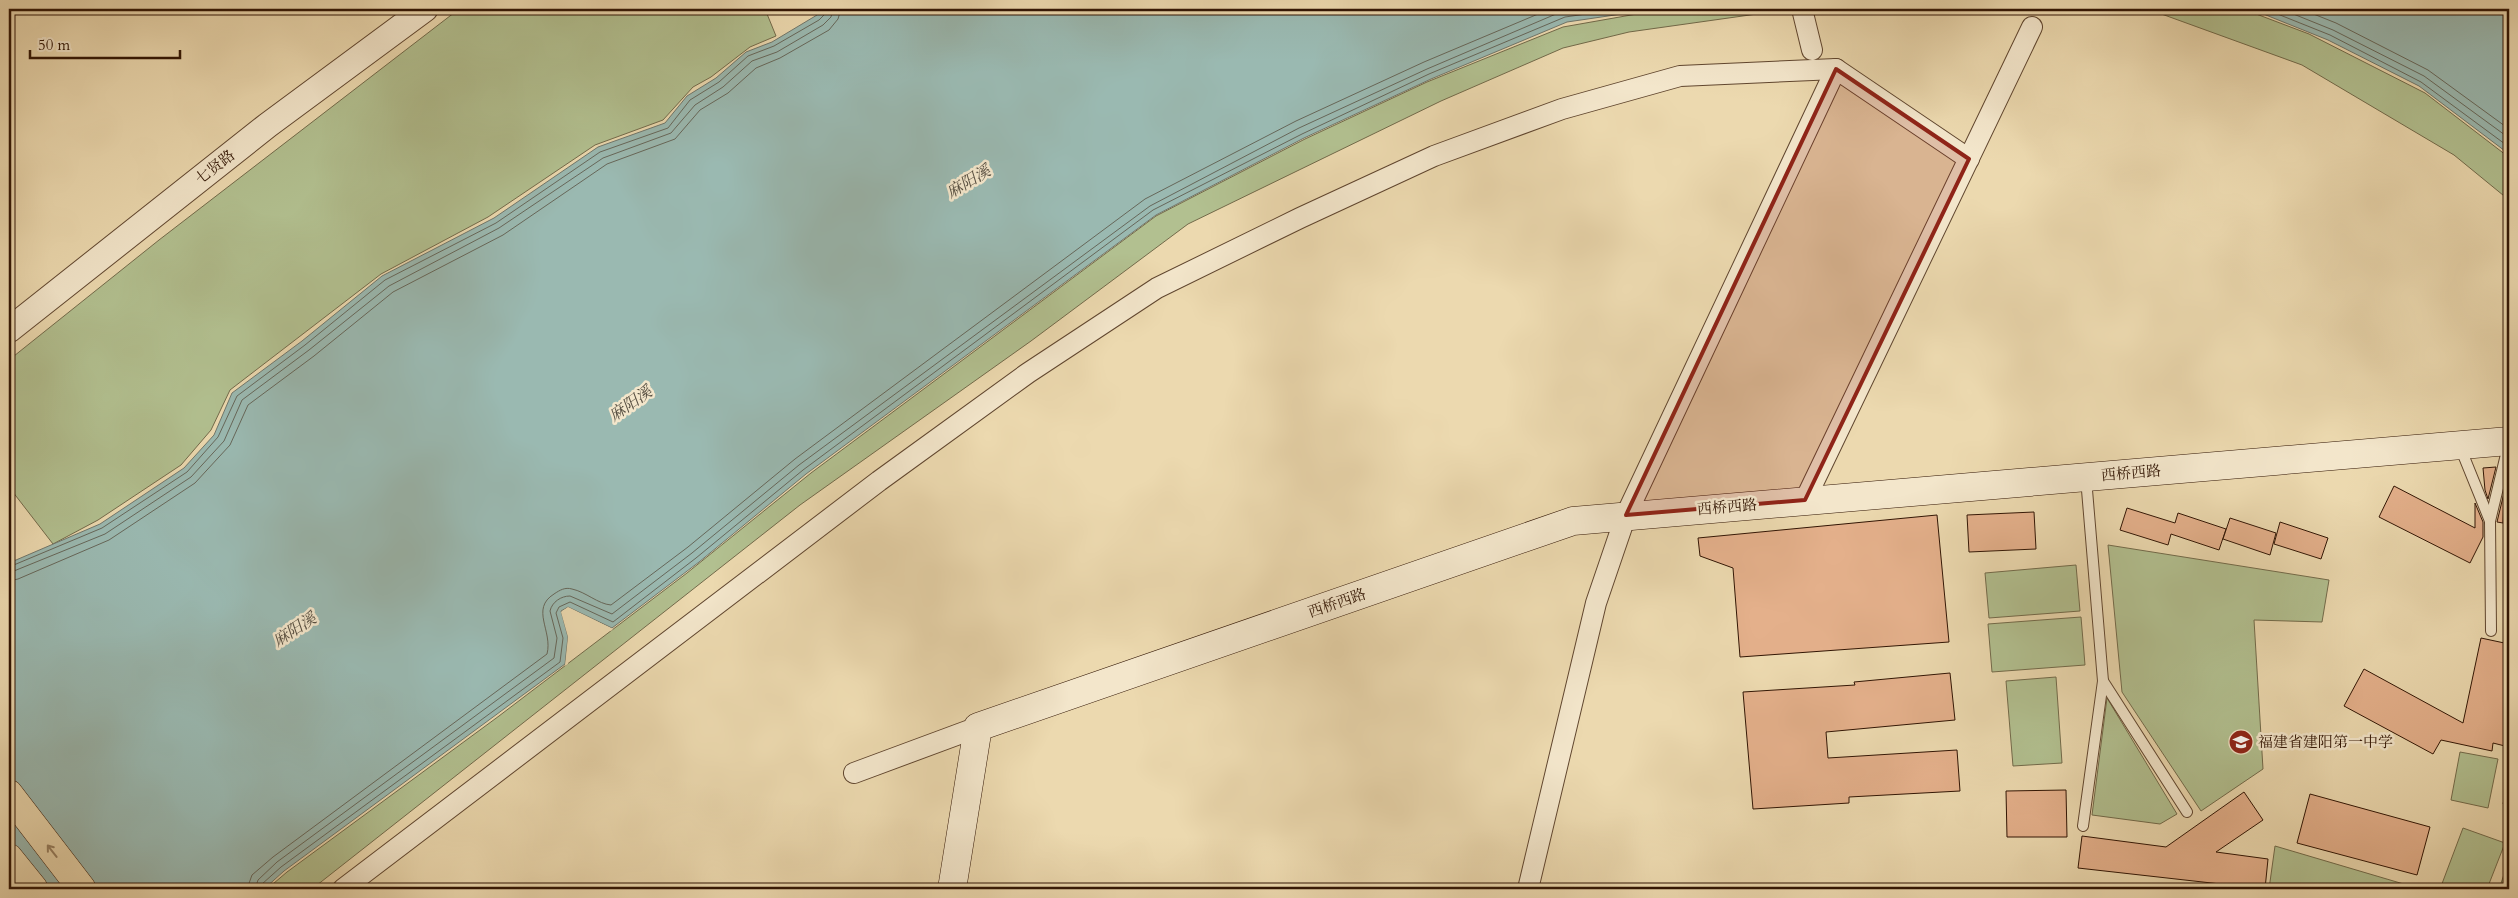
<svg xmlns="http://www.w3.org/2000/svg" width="2518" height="898" font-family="Cardo,'Noto Serif SC',serif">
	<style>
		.green { fill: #b2c090; stroke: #726a4a }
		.water { fill: #9ab9b1; stroke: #70776c }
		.pier { fill: #ecd9af }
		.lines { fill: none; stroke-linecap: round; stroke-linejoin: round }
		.shore { stroke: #66675a; stroke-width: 1 }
		.building { fill: #e4b08b; stroke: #311504 }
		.service-casing { stroke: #60462f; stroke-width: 12 }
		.minor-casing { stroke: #60462f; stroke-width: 22 }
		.tertiary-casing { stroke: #60462f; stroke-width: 27 }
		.secondary-casing { stroke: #311504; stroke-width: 29 }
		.primary-casing { stroke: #311504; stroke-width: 29 }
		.service { stroke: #f3e6cb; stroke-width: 10 }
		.minor { stroke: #f3e6cb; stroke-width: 20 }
		.tertiary { stroke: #f3e6cb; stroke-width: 25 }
		.secondary { stroke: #f3e6cb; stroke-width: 28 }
		.primary { stroke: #ecd9af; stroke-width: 28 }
		.oneway { stroke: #988162 }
		.marked { fill: #8f2418; fill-opacity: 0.2; stroke: #8f2418; stroke-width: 4; stroke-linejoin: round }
		.labels { text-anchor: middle; stroke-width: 5; stroke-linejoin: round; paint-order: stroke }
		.street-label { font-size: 15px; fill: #311504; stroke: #f3e6cb }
		.poi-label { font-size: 15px; fill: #311504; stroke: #f3e6cb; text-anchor: start }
		.water-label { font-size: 16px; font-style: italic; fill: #564e41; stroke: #f3e6cb }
	</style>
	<rect width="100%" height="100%" fill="#ecd9af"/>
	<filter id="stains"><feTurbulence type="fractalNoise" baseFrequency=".004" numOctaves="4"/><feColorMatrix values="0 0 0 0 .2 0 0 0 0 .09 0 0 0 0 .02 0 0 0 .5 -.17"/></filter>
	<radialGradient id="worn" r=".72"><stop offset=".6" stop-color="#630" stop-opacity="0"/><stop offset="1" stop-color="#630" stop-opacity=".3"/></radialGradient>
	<g class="green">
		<polygon points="459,9 765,9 776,36 750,47 711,77 693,87 663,120 595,145 488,217 381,274 230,390 211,430 181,465 98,520 53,544 9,487 9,360 159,240"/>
		<polygon points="1665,9 1844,9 1764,13 1629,32 1563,48 1441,101 1188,224 1031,341 800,505 312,889 267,889 287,872 499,716 687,573 811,473 1156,216 1305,139 1427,82 1563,27"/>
		<polygon points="2121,9 2243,9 2309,34 2425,93 2502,152 2509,159 2509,200 2454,155 2302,65 2156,12"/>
		<polygon points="2108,545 2329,580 2322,622 2254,620 2263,769 2201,811 2122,692"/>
		<polygon points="2076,565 2080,611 1989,618 1985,573"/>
		<polygon points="2081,617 2085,665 1992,672 1988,624"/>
		<polygon points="2056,677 2062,763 2013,766 2006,681"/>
		<polygon points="2107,698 2177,814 2160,824 2092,815"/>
		<polygon points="2460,752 2498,759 2488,808 2451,800"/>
		<polygon points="2509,774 2509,806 2503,804"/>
		<polygon points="2463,828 2505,843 2487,889 2440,889"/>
		<polygon points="2275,846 2407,885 2405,889 2269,889"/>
		<polygon points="2509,860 2509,889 2499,889"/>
	</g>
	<g class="water">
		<polygon points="824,9 1656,9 1567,22 1431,79 1304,138 1156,215 806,474 699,562 612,628 568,607 561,611 568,637 565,664 284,871 264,889 9,889 9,563 100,524 184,468 214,435 232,393 302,341 382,276 494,218 598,147 665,123 687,96 716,78 746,52 772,42 817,15"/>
		<polygon points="2251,9 2509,9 2509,154 2419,86 2328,40"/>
	</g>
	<polygon class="pier" points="568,607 613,629 611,631 568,610 564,613 571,637 568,664 565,666 568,637 561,612"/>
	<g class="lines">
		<g class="shore">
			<polyline points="2265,9 2330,35 2421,82 2509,147"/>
			<polyline points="2281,9 2333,30 2424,76 2509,138"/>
			<polyline points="2301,9 2336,23 2428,70 2509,129"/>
			<polyline points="9,567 102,528 187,472 218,437 237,396 305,345 385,280 496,223 600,152 668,128 690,100 719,82 748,56 774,46 819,20 826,13 827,9"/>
			<polyline points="9,573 105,534 191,477 224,441 242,400 309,350 389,286 499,228 603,158 671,133 695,105 723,87 752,61 777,52 823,25 831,17 833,9"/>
			<polyline points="9,581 18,579 109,540 195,483 230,445 248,405 314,356 393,292 503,235 607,164 675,139 700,110 728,93 756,68 780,58 829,30 838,19 841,9"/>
			<path d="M 247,889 L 252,875 L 273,857 L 547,654 C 553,631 530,609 554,594 C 560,590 565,587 572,589 C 586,592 598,604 611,605 L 688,547 L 795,459 L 1145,199 L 1296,121 L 1424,62 L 1550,9"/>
			<path d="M 255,889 L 258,880 L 277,862 L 554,658 L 557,638 L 550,611 C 552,602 561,596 570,596 L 612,614 L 692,553 L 799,465 L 1150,206 L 1299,128 L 1427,69 L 1563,11 L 1579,9"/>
			<polyline points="261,889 262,884 281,867 560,662 563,638 556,613 559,607 570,602 613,622 696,558 803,470 1153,210 1302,134 1429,74 1565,17 1622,9"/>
		</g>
	</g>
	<g class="building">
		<polygon points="2496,467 2488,499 2485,490 2483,468"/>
		<polygon points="2509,470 2509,492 2504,492"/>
		<polygon points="2394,486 2475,528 2475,503 2483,522 2483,537 2470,563 2379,517"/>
		<polygon points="2504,493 2503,523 2497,522"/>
		<polygon points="2127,508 2175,523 2178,513 2226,529 2219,550 2171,534 2168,545 2120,530"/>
		<polygon points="2034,512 2036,549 1969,552 1967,515"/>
		<polygon points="1937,515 1949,642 1740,657 1733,568 1700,556 1698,538"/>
		<polygon points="2230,518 2276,533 2270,555 2223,539"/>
		<polygon points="2280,522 2328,538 2321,559 2274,544"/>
		<polygon points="2481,638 2509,644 2509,747 2493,743 2492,751 2441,740 2433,754 2344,706 2364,669 2463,723"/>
		<polygon points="1950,673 1955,720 1826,732 1828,758 1957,750 1960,791 1849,797 1849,803 1753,809 1743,692 1855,685 1854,682"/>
		<polygon points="2066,790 2067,837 2007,837 2006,791"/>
		<polygon points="2244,792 2263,820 2216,852 2268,859 2265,889 2078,868 2082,836 2166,847"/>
		<polygon points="2310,794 2430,827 2417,875 2297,843"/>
	</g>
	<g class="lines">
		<defs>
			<g id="service">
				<polyline points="2460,447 2490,521 2491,631"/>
				<polyline points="2490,521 2509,442"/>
				<polyline points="2103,681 2187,812"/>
				<polyline points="2083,826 2103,681 2086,478"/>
			</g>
			<g id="minor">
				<polyline points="1802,9 1812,50"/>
				<polyline points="1805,500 2032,27"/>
				<polyline points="854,773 978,727"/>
				<polyline points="343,889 879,481 1028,373 1157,288 1300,218 1434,156 1562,109 1680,76 1836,69 1969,159"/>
				<polyline points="1528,889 1596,603 1626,515 1836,69"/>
			</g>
			<polyline id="tertiary" points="9,330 268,125 425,9"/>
			<polyline id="secondary" points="952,889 978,727 1573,521 2509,441"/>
			<g id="primary">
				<polyline points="9,794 82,889"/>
				<polyline points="9,858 34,889"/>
			</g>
		</defs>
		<use href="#service" class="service-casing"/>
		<use href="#minor" class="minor-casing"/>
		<use href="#tertiary" class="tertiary-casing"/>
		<use href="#secondary" class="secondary-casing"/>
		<use href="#primary" class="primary-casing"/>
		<use href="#service" class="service"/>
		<use href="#minor" class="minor"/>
		<use href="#tertiary" class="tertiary"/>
		<use href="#secondary" class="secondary"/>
		<use href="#primary" class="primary"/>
	</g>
	<defs><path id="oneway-shaft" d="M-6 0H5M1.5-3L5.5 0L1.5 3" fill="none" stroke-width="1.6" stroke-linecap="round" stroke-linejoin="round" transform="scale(1.25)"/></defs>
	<use class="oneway" href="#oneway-shaft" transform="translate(52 851) rotate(-128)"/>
	<path class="marked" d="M 1836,69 L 1969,159 L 1805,500 L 1626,515 Z"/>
	<defs>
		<symbol id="school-disc" viewBox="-11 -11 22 22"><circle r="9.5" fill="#8f2418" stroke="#f3e6cb"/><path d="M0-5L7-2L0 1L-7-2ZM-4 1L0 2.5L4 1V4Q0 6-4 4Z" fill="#fff"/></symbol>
	</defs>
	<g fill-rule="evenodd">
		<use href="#school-disc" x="2227" y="728" width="28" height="28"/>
	</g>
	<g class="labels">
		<g class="street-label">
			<text transform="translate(215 167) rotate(-38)" y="5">七贤路</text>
			<text transform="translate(2131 473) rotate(-5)" y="5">西桥西路</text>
			<text transform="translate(1727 507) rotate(-5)" y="5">西桥西路</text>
			<text transform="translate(1337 603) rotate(-19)" y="5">西桥西路</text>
		</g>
		<g class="poi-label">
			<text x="2258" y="747">福建省建阳第一中学</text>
		</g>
		<g class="water-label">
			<text transform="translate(968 181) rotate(-31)" y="6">麻阳溪</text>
			<text transform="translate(630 403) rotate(-35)" y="6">麻阳溪</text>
			<text transform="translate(294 629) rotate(-33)" y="6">麻阳溪</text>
		</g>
	</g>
	<rect width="2518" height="898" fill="none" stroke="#ecd9af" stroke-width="30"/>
	<rect x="10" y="10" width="2498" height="878" fill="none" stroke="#311504" stroke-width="2.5"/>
	<rect x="15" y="15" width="2488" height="868" fill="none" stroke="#311504"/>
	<path d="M30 50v8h150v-8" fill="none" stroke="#311504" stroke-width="2.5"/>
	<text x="38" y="50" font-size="15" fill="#311504" stroke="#f3e6cb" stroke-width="4" paint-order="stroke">50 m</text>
	<rect width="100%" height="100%" filter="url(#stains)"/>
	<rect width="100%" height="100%" fill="url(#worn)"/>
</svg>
